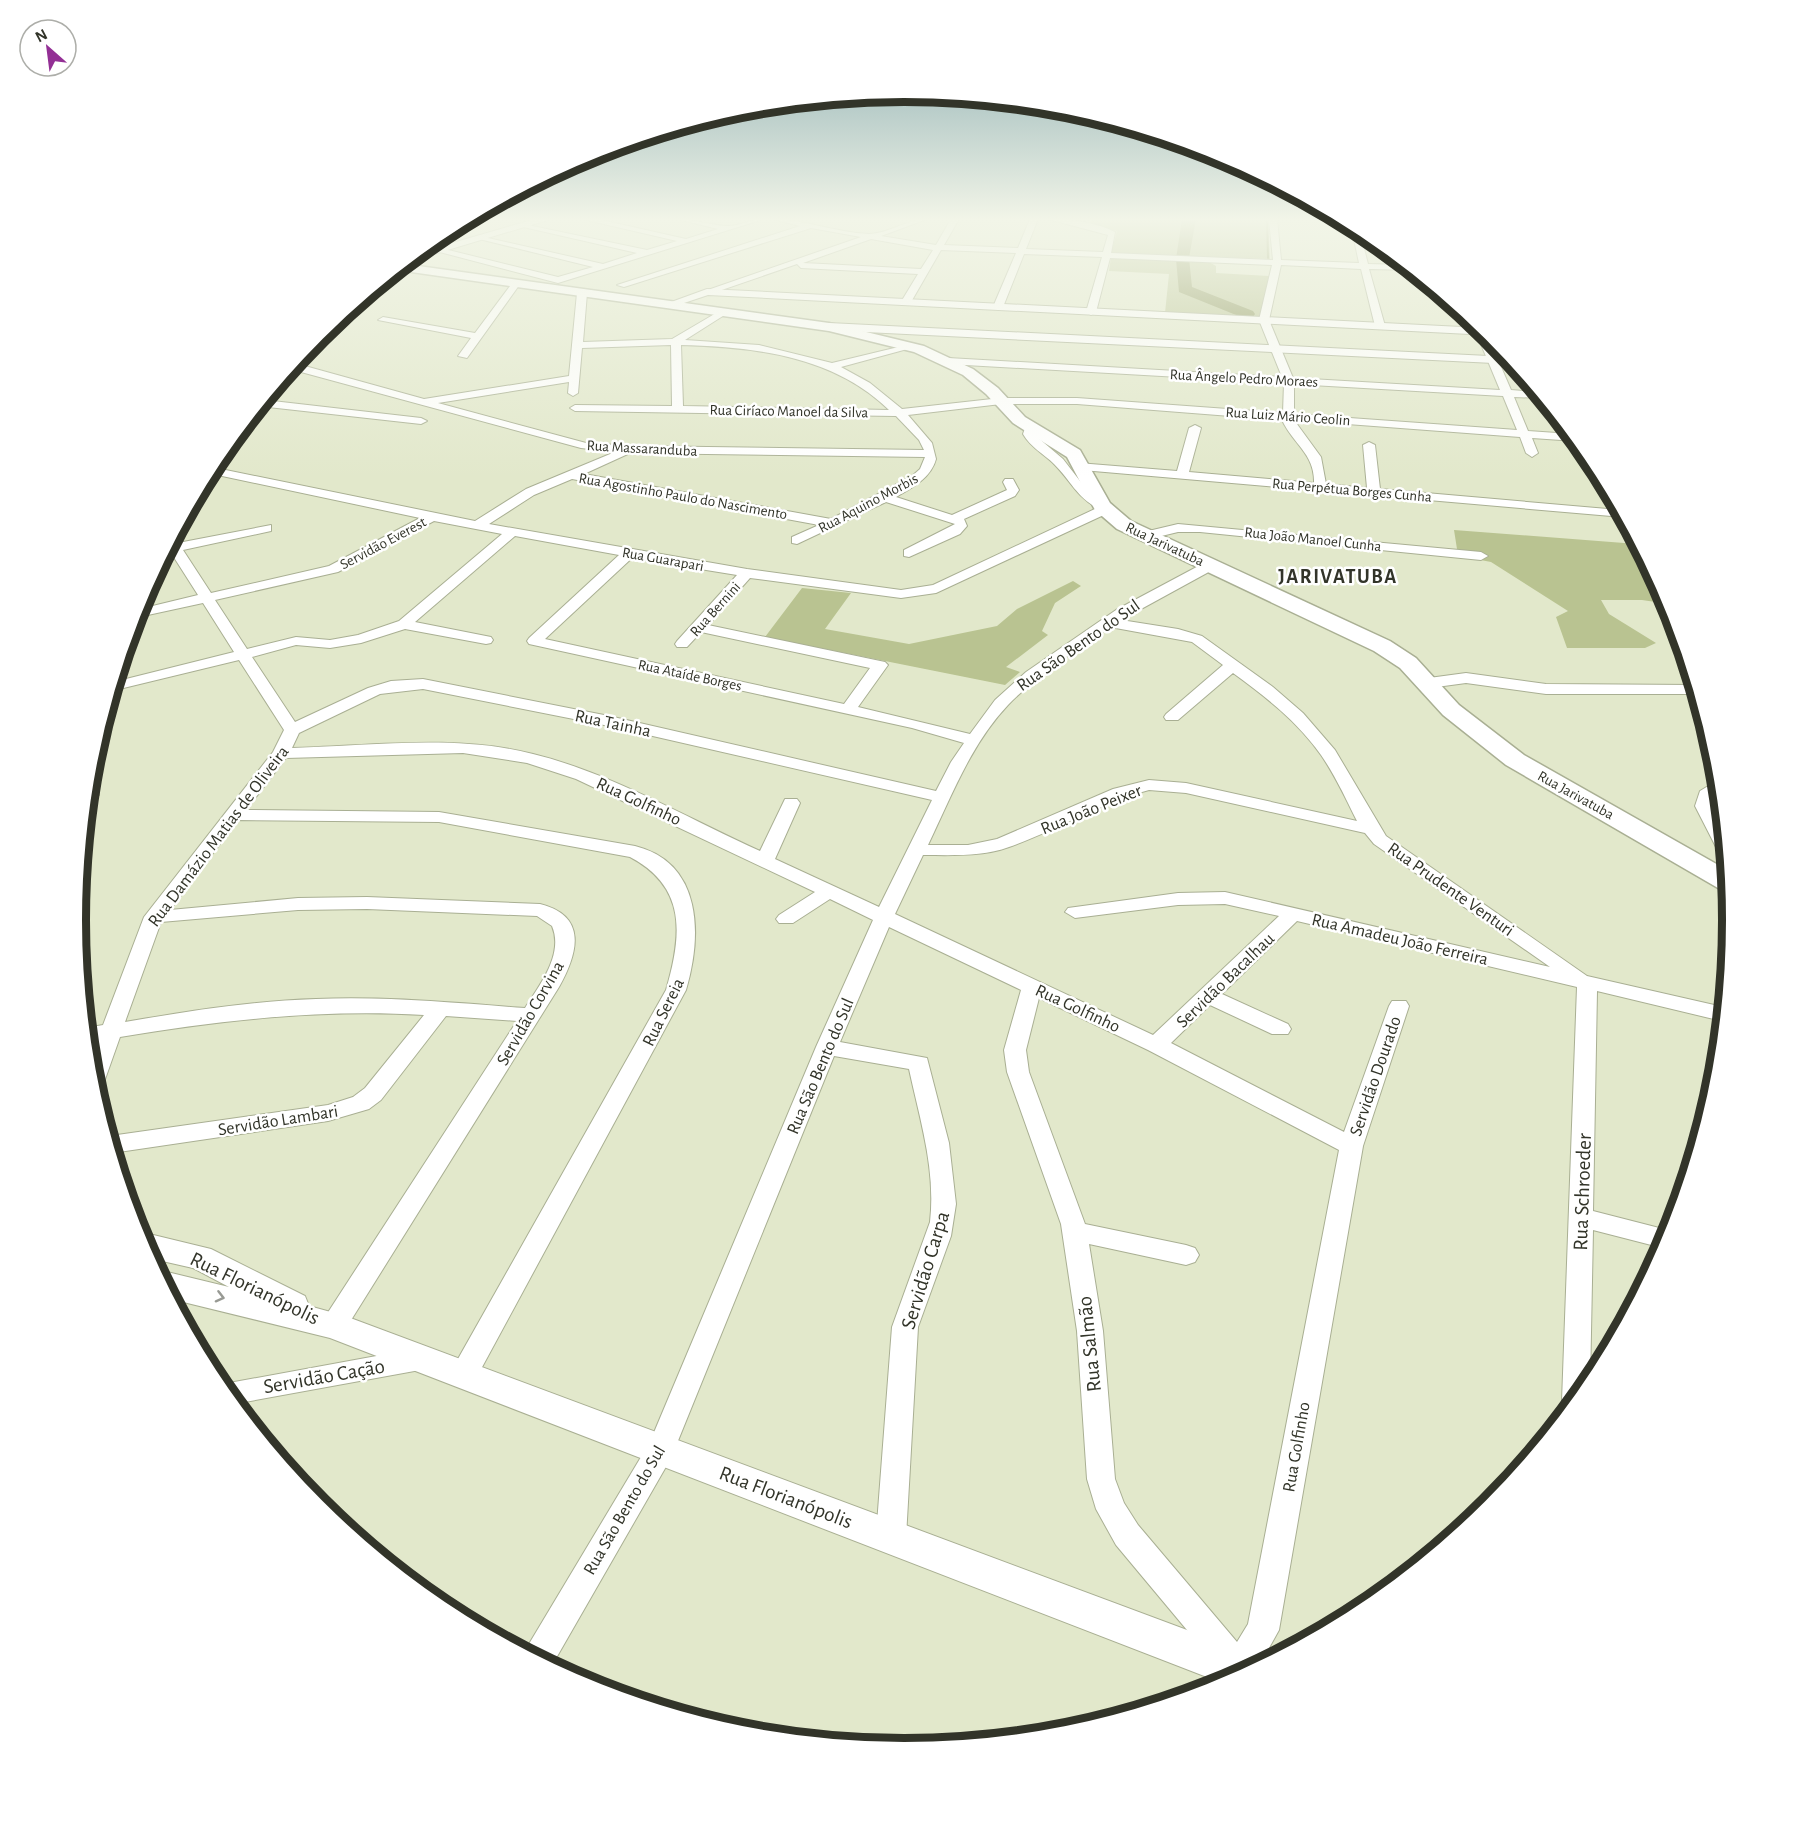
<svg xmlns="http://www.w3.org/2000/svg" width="1807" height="1841" font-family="'Alegreya Sans',sans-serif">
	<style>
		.green { fill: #b9c391 }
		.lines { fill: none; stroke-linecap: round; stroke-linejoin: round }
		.stream { stroke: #869052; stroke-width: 2 }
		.river { fill: #869052; fill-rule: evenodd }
		.minor-casing { stroke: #a9af93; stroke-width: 2 }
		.tertiary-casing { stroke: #a9af93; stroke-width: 2 }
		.secondary-casing { stroke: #a9af93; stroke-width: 3 }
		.minor { fill: #fff; fill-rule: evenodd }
		.tertiary { fill: #fff; fill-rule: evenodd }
		.secondary { fill: #fff; fill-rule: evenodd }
		.oneway { stroke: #989a94 }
		.labels { text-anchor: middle; stroke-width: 5; stroke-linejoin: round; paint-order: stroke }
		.far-street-label { font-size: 15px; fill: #323429; stroke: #fff }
		.street-label { font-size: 18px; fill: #323429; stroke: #fff }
		.far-district-label { font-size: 20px; font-weight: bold; letter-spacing: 1.5px; fill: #323429; stroke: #fff }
		.near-street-label { font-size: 21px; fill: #323429; stroke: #fff }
		.rim { fill: none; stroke: #323429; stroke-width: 8 }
	</style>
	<rect width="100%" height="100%" fill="#e2e8cb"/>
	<g class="green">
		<polygon points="1097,219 1268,219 1270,259 1114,254 1111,253 1117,231 1087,223"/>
		<polygon points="1111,257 1209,262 1216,266 1216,273 1269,276 1264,309 1261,316 1255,317 1165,313 1169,274 1109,271"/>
		<polygon points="1454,530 1637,544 1669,604 1642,600 1601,600 1609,614 1656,643 1645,648 1567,648 1556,617 1568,611 1491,562 1465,557 1457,549"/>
		<polygon points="1073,581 1081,586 1055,603 1042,631 1048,635 1006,667 1020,672 1005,685 765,637 802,588 851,593 825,629 909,644 997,626 1017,609"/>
	</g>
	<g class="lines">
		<polyline class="stream" points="1267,219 1268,258"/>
		<polygon class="river" points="1182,219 1196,219 1189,258 1192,287 1253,311 1255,314 1253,317 1241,317 1179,292 1176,259"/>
		<defs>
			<g id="minor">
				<path d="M 582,219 L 597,219 L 686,239 L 718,229 L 677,219 C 694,219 709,225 726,226 C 738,227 751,219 764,219 L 558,283 L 432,250 L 436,247 L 558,277 L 593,267 L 475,238 L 479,236 L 603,264 L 637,253 L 519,226 L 523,224 L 647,250 L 677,241 Z"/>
				<path d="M 772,219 C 805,219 836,233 869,234 C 888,234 907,219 927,219 L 881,236 L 936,245 L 951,219 L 959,219 L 944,245 L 1018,248 L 1030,219 L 1038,219 L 1026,249 L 1103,252 L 1108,235 L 1048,219 C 1070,219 1095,222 1115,232 L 1111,253 L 1273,260 L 1269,219 L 1277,219 L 1281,260 L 1359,263 L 1351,225 L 1359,229 L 1368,264 L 1405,265 L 1411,270 L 1369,269 L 1385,326 L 1380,329 L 1375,326 L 1361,269 L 1281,265 L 1269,320 L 1293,378 L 1500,390 L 1473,325 L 1475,323 L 1486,332 L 1511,390 L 1536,392 L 1541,398 L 1514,397 L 1528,431 L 1571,434 L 1576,441 L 1532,438 L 1538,453 L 1532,457 L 1526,453 L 1520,437 L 1294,420 L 1321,457 L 1326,484 L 1367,488 L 1363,445 L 1369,442 L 1375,445 L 1380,489 L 1619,510 L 1623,517 L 1082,470 L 1078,469 L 1078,463 L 1177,471 L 1189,428 L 1195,425 L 1201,428 L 1189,472 L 1314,483 C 1315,454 1293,444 1282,420 L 1077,404 L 1001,404 L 908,415 L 932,443 L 936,459 C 931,478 912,488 896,497 L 952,515 L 1007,490 L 1003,482 L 1005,479 L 1013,479 L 1019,490 L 1015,496 L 964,519 L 967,526 L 960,534 L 909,557 L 904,556 L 904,550 L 955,524 L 886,502 L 797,544 L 792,543 L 792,537 L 819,525 L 572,479 L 534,495 L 489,524 L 747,569 L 901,590 L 933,585 L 1097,508 C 1076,496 1071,481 1054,464 C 1044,454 1030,447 1023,434 L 1025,428 L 1035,426 L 1036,436 L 1063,459 L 1090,494 L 1106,503 L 1110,510 L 1108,513 L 936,593 L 901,598 L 750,578 L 708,625 L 885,662 L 888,665 L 858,707 L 970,734 L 995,700 L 1026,672 L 1116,610 L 1206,562 L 1216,562 L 1216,568 L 1121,620 L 1178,629 L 1202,636 L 1273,687 L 1303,713 L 1335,750 L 1386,836 L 1587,976 L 1723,1007 L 1722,1021 L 1597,991 L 1593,1211 L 1671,1231 L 1663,1248 L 1593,1230 L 1590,1384 L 1568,1410 L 1562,1401 L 1577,987 L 1297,921 L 1222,994 L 1288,1024 L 1291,1029 L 1288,1034 L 1272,1034 L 1210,1005 L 1171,1043 L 1344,1132 L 1389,1006 L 1392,1001 L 1406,1001 L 1409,1006 L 1363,1146 L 1279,1630 L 1259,1666 L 1224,1684 L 1222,1672 L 1116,1545 L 1096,1509 L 1087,1479 L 1077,1331 L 1061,1224 L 1007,1072 L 1004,1050 L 1021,990 L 889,927 L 840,1042 L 927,1058 L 949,1143 L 956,1204 L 951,1236 L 918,1327 L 906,1537 L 902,1547 L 891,1551 L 880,1547 L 876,1537 L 892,1327 L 930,1222 C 936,1170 920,1120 909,1069 L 834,1056 L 671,1458 L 551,1667 L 524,1653 L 526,1649 L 650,1442 L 816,1047 L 873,920 L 830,899 L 793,923 L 779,923 L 776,919 L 779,915 L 815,892 L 576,779 L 527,763 L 463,753 L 286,758 L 246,810 L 439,812 L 635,846 C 703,863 702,936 686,990 L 474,1382 L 464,1386 L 454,1382 L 450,1374 L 454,1366 L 666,990 C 682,935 687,887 630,857 L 439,822 L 238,820 L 170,910 L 298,898 L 367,897 L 540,904 C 588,916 578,953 559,987 L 343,1333 L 334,1336 L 325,1333 L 321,1325 L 325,1317 L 517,1021 L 446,1016 L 381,1100 L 369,1109 L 328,1121 L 112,1153 L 108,1137 L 110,1136 L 328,1105 L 353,1097 L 365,1088 L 424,1015 C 320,1009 222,1020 120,1037 L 103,1085 L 100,1091 L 94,1092 L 89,1063 L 97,1040 L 87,1042 L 86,1028 L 103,1025 L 144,917 L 273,752 L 284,730 L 239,660 L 111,691 L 114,682 L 234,652 L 203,603 L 134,618 L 136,610 L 198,595 L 168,548 L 173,538 L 178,543 L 271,525 L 271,531 L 183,550 L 211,593 L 329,566 L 420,518 L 208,473 L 211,467 L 475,521 L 526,489 L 615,452 L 581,448 L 290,369 L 294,363 L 424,399 L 569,376 L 577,293 L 582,290 L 587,293 L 583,342 L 672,339 L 723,309 L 728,312 L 726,314 L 685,340 L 759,345 L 832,363 L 911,344 L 911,348 L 841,367 L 870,383 L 902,409 L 1001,398 L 1077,398 L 1283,413 L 1284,383 L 948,364 L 943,361 L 948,358 L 1282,377 L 1259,320 L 1272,265 L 1110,258 L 1096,312 L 1091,315 L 1086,312 L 1102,257 L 1024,254 L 1003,307 L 998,310 L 993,307 L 1016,253 L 941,250 L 911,302 L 906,305 L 901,302 L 918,274 L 801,268 L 797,264 L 710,294 L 702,292 L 861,237 L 811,228 L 624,287 L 617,285 L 800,226 ZM 871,239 L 933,250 L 921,269 L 803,263 ZM 671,345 L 672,406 L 575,405 L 570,408 L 575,411 L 896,416 L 919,440 L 924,450 L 632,446 L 586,443 L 438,403 L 569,382 L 568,393 L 573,396 L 578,393 L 582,348 ZM 681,345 C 755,347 834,356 889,410 L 683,406 ZM 1294,384 L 1503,396 L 1517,430 L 1294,414 ZM 630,453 L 925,457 L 920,469 L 912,476 L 831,519 L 584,474 ZM 434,521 L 502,534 L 399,621 L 358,635 L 330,640 L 296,637 L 247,649 L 215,600 L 338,572 ZM 515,536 L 619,555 L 529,638 L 527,641 L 529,644 L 912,728 L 964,743 L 951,762 L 936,791 L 609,716 L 423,679 L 391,681 L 368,688 L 295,722 L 252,657 L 296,645 L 330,648 L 361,643 L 405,629 L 486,644 L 491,643 L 493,640 L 491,637 L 415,622 ZM 632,558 L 737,575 L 677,641 L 675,644 L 677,647 L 687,647 L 701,632 L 870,668 L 844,704 L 545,639 ZM 1110,627 L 1192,642 L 1223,665 L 1166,714 L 1164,717 L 1166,720 L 1178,720 L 1233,673 C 1266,697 1298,722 1321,755 C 1335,775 1346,799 1357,821 L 1186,783 L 1149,780 L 1113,789 L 997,839 L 968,845 L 928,845 C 951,797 971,744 1008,705 C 1038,674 1075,651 1110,627 ZM 423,689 L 609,726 L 932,800 L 879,907 L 775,859 L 800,803 L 797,799 L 785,799 L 760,851 C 687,818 611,773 533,754 C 456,734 371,746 292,748 L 299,733 L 380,694 ZM 1149,790 L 1186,793 L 1365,833 L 1374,844 L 1550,967 L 1225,892 L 1178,893 L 1068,908 L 1065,912 L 1075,918 L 1178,905 L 1225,904 L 1279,916 L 1153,1035 L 895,914 L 923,855 C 951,855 982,857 1009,847 C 1057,830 1100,803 1149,790 ZM 367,909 L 537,916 L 552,926 C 564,954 540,985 525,1008 C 456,1003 386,996 316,999 C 251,1001 188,1011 125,1022 L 161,922 L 298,910 ZM 1039,998 L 1148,1050 L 1339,1150 L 1248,1624 L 1237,1642 L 1138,1525 L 1124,1503 L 1115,1479 L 1103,1331 L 1089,1244 L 1186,1265 L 1195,1262 L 1199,1255 L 1195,1248 L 1186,1245 L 1085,1224 L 1029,1072 L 1026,1050 Z"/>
				<polygon points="513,282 520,284 467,358 458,356 471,338 378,320 383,317 475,333"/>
				<polygon points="364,297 373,298 375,300 370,303 358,301"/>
				<polygon points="264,400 421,418 427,421 421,424 259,406"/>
				<polygon points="1178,524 1481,552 1488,556 1481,560 1200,532 1178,532 1145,540 1138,536 1140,533"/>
				<polygon points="1466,673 1546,684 1694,685 1696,694 1546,694 1466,683 1429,688 1421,683 1429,678"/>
				<polygon points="89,777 98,782 99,795 90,800 87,799"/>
				<polygon points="1718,780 1719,793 1714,797 1713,806 1723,828 1725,852 1716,847 1695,806 1700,791"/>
				<polygon points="420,1348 429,1351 433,1359 429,1367 420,1370 234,1404 218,1385"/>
			</g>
			<g id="tertiary">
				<polygon points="535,219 551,219 421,258 412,257 418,253"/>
				<polygon points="707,289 1481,328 1489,335 708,295 669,308 663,305"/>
				<polygon points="829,323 1508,357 1514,364 825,330 825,324"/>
				<polygon points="141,1232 211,1249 305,1296 309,1306 345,1316 1238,1649 1252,1655 1259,1665 1225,1684 330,1338 171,1299 157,1273 163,1271 229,1287 193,1268 149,1258 137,1233"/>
			</g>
			<polygon id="secondary" points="404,264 829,323 924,346 973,369 998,388 1025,417 1080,450 1110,503 1131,521 1390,641 1416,658 1459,705 1524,755 1727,870 1729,890 1718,888 1506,765 1443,715 1400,668 1374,651 1117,529 1095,510 1067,457 1013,423 986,394 963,375 914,352 829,331 397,270"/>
		</defs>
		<use href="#minor" class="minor-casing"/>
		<use href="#tertiary" class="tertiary-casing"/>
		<use href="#secondary" class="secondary-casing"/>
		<use href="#minor" class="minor"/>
		<use href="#tertiary" class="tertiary"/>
		<use href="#secondary" class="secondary"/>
	</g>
	<defs><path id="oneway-chevron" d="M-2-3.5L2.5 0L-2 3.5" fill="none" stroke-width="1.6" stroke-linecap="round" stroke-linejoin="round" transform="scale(1.5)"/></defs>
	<use class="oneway" href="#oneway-chevron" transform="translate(220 1297) rotate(14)"/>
	<linearGradient id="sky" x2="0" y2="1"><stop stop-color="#81a6ac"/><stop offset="0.46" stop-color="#f2f5e8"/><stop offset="1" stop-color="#f2f5e8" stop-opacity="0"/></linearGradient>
	<rect width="1807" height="477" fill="url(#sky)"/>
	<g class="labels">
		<g class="far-street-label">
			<text transform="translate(1244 378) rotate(3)" y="5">Rua Ângelo Pedro Moraes</text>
			<text transform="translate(789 411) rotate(1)" y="5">Rua Ciríaco Manoel da Silva</text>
			<text transform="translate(1288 416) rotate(4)" y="5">Rua Luiz Mário Ceolin</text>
			<text transform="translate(642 448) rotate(3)" y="5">Rua Massaranduba</text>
			<text transform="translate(1352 490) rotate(5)" y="5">Rua Perpétua Borges Cunha</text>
			<text transform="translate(683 496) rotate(10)" y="5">Rua Agostinho Paulo do Nascimento</text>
			<text transform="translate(868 503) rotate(-28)" y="5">Rua Aquino Morbis</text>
			<text transform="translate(1313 539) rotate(6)" y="5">Rua João Manoel Cunha</text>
			<text transform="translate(383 543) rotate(-28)" y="5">Servidão Everest</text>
			<text transform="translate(1165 544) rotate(25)" y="5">Rua Jarivatuba</text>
			<text transform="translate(663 559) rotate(10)" y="5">Rua Guarapari</text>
			<text transform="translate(715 609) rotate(-48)" y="5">Rua Bernini</text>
			<text transform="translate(690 675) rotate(12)" y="5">Rua Ataíde Borges</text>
			<text transform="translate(1576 795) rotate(29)" y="5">Rua Jarivatuba</text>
		</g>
		<g class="street-label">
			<text transform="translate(1078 645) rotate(-35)" y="6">Rua São Bento do Sul</text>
			<text transform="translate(613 723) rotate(12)" y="6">Rua Tainha</text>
			<text transform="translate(639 801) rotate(25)" y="6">Rua Golfinho</text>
			<text transform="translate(1091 809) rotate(-22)" y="6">Rua João Peixer</text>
			<text transform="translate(218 836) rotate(-53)" y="6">Rua Damázio Matias de Oliveira</text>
			<text transform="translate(1451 889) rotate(35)" y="6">Rua Prudente Venturi</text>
			<text transform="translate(1400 939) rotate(13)" y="6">Rua Amadeu João Ferreira</text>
			<text transform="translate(1225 980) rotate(-44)" y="6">Servidão Bacalhau</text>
			<text transform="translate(1078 1008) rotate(25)" y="6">Rua Golfinho</text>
			<text transform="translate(663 1012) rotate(-64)" y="6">Rua Sereia</text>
			<text transform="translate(530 1013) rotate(-60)" y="6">Servidão Corvina</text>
			<text transform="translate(820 1066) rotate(-67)" y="6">Rua São Bento do Sul</text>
			<text transform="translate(1375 1076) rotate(-71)" y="6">Servidão Dourado</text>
			<text transform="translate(278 1120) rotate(-9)" y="6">Servidão Lambari</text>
			<text transform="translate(1296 1447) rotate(-80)" y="6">Rua Golfinho</text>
			<text transform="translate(624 1510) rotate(-60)" y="6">Rua São Bento do Sul</text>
		</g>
		<g class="far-district-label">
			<text x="1338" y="583">JARIVATUBA</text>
		</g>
		<g class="near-street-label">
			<text transform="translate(1582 1192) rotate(-88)" y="7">Rua Schroeder</text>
			<text transform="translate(925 1270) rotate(-73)" y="7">Servidão Carpa</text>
			<text transform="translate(255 1288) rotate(26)" y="7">Rua Florianópolis</text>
			<text transform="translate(1089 1344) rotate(-96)" y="7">Rua Salmão</text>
			<text transform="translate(324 1376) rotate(-10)" y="7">Servidão Cação</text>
			<text transform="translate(786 1497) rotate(21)" y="7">Rua Florianópolis</text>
		</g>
	</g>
	<path d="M0 0H1807V1841H0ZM86 920a818 818 0 1 1 1636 0a818 818 0 1 1-1636 0Z" fill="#fff" fill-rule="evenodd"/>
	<path class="rim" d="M86 920a818 818 0 1 1 1636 0a818 818 0 1 1-1636 0Z"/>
	<g transform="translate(48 48) rotate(332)"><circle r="28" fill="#ffffff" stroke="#adaea9" stroke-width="1.5"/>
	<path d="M0-4.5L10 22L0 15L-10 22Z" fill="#932f95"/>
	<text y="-9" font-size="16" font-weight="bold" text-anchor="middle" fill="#323429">N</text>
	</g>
</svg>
